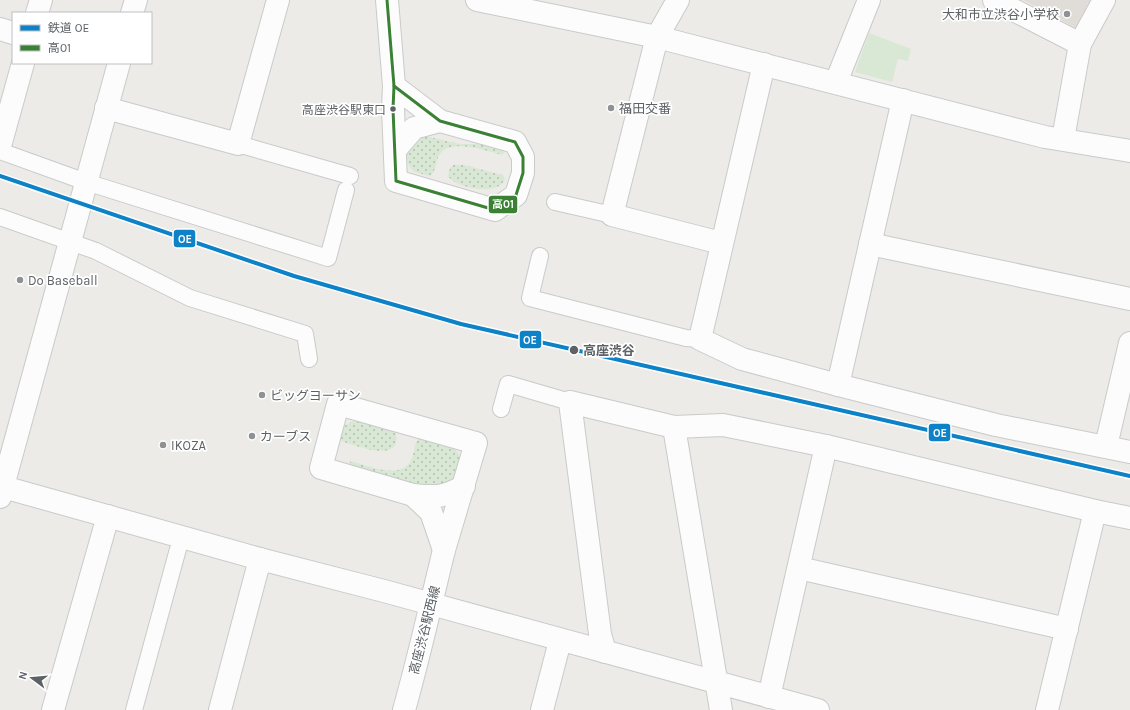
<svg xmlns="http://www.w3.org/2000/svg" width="1130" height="710" font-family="Karla,'Noto Sans JP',sans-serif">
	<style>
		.education { fill: #e0ddd8 }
		.grass { fill: url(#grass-dots) }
		.park { fill: #d8e8d4 }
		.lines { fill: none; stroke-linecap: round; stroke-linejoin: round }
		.pedestrian-casing { stroke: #c9caca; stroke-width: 18 }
		.minor-casing { stroke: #c9caca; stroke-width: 24 }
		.tertiary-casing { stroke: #c9caca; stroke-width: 24 }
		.pedestrian { stroke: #fcfcfc; stroke-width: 16 }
		.minor { stroke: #fcfcfc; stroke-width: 22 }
		.tertiary { stroke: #fcfcfc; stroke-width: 22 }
		.bus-1-casing { stroke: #fff; stroke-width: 6 }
		.bus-1 { stroke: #3b8135; stroke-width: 3 }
		.rail-1-casing { stroke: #fff; stroke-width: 7 }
		.rail-1 { stroke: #0d82c7; stroke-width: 4 }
		.poi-dot { fill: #8f9294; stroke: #fff; stroke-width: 1.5 }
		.bus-dot { fill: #5d6266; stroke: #fff; stroke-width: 1.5 }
		.labels { text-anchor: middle; stroke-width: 3.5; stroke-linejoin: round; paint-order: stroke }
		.bus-label { font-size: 12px; fill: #5d6266; stroke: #fff; text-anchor: end }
		.poi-label { font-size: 13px; fill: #5d6266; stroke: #fff; text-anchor: start }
		.stop-label { font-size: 13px; font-weight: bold; fill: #5d6266; stroke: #fff; text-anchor: start }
		.street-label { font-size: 13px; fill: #5d6266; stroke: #fff }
		.line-badge { stroke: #fff; stroke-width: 1.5 }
		.badge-label { font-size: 11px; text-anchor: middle; font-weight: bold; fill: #fff }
	</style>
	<defs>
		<pattern id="grass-dots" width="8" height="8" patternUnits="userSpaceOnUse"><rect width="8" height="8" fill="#d8e8d4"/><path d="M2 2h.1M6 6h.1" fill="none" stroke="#b2bfb0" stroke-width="1.8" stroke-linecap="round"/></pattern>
	</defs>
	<rect width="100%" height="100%" fill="#edebe8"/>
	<polygon class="education" points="1023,0 1092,0 1076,28"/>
	<g class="grass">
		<path d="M 425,136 L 460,144 L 498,144 L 505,152 L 502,155 C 488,151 450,138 440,154 C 435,160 437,171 430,176 L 414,172 C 400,157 406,142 425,136 Z"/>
		<path d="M 453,165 L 464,165 L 503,175 L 505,179 C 499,197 455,188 448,176 L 450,168 Z"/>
		<path d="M 357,419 L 393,429 C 396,434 398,438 396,443 C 390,461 349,443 335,439 L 340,428 Z"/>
		<path d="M 419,438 C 435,441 461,442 461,464 C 462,469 458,475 457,480 L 438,491 L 348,465 L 351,461 C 366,465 399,480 410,462 C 415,455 413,444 419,438 Z"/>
	</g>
	<polygon class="park" points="869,33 911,49 908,61 898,59 892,82 855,72"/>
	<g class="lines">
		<defs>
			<g id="pedestrian">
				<polyline points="238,144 350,176"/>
				<polyline points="0,151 86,182 328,258 346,190"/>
				<polyline points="555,202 612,215"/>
				<polyline points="0,217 96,251 190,298 305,334 309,359"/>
				<polyline points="540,256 530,298 686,338 700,339"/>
				<polyline points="501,409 508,384 570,402"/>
				<polyline points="134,710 178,549"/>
			</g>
			<g id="minor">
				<polyline points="477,0 657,37 1045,137 1130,151"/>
				<polyline points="678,0 657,37 612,215 721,243"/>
				<polyline points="994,0 1080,44"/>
				<polyline points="37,13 41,0"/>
				<polyline points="132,13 136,0"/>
				<polyline points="0,29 13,33"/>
				<polyline points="764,64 700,339 742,359 838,385 996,425 1130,452"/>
				<polyline points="836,82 869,0"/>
				<polygon points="394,86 440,121 515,142 523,157 523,173 516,195 495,210 396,181 393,109"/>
				<polyline points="106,108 238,144 278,0"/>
				<polyline points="1063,139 1080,44 1104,0"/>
				<polyline points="0,146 23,63"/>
				<polyline points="395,150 414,128 440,121"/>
				<polyline points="870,244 1130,299"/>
				<polyline points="838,385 903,100"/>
				<polygon points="338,404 476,443 444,550 431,512 413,495 321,468"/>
				<polyline points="674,427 721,710"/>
				<polyline points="1106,446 1130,343"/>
				<path d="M 413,495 C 437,497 443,498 464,486"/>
				<polyline points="0,497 119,63"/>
				<polyline points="799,568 1067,629"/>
				<polyline points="605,652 600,634 570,402 674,427 723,425 826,446 1095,511 1130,518"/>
				<polyline points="769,697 826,446"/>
				<polyline points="53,710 108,516"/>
				<polyline points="220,710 260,559"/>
				<polyline points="542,710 560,641"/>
				<polyline points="1047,710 1095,511"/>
			</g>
			<g id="tertiary">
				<polyline points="387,0 394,86"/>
				<polyline points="0,486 260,559 384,591 818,710"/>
				<path d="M 404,710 C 419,657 431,603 444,550"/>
			</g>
		</defs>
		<use href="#pedestrian" class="pedestrian-casing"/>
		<use href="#minor" class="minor-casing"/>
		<use href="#tertiary" class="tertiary-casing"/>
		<use href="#pedestrian" class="pedestrian"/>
		<use href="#minor" class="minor"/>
		<use href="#tertiary" class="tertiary"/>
		<defs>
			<g id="bus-1">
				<polyline points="387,0 394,86"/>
				<polygon points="394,86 440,121 515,142 523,157 523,173 516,195 495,210 396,181 393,109"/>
			</g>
		</defs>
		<use href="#bus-1" class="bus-1-casing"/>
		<use href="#bus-1" class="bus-1"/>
		<defs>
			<polyline id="rail-1" points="0,176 294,276 461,324 1130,476"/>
		</defs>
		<use href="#rail-1" class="rail-1-casing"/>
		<use href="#rail-1" class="rail-1"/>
	</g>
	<g class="poi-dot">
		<circle cx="1067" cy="14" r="4"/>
		<circle cx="611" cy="108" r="4"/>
		<circle cx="20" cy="280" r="4"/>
		<circle cx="262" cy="395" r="4"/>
		<circle cx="252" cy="436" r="4"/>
		<circle cx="163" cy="445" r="4"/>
	</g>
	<g class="bus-dot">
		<circle cx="393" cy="109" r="3.5"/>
		<circle cx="574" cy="350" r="5"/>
	</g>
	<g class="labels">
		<g class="bus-label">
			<text x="386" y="114">高座渋谷駅東口</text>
		</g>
		<g class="poi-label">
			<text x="1059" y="19" text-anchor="end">大和市立渋谷小学校</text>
			<text x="619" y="113">福田交番</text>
			<text x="28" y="285">Do Baseball</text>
			<text x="270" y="400">ビッグヨーサン</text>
			<text x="260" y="441">カーブス</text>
			<text x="171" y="450">IKOZA</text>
		</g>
		<g class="stop-label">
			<text x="583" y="355">高座渋谷</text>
		</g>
		<g class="street-label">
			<text transform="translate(424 630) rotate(-76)" y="5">高座渋谷駅西線</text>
		</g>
	</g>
	<g class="line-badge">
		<rect x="488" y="195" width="30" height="19" rx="4" fill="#3b8135"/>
		<rect x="173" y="229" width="23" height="19" rx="4" fill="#0d82c7"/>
		<rect x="519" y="330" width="23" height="19" rx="4" fill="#0d82c7"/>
		<rect x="928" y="423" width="23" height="19" rx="4" fill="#0d82c7"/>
	</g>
	<g class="badge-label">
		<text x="503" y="208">高01</text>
		<text x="185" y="243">OE</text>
		<text x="530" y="344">OE</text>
		<text x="940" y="437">OE</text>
	</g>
	<rect x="12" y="12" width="140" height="52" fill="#ffffff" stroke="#bec0c2"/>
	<rect x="20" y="25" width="20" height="6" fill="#0d82c7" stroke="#bec0c2"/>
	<text x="48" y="32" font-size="12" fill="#5d6266">鉄道 OE</text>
	<rect x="20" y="45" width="20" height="6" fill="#3b8135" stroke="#bec0c2"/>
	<text x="48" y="52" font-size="12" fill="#5d6266">高01</text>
	<g transform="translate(32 678) rotate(286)" stroke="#ffffff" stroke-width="3" paint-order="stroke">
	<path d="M0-3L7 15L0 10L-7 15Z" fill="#5d6266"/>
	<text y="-6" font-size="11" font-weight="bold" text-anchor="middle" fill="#5d6266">N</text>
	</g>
</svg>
